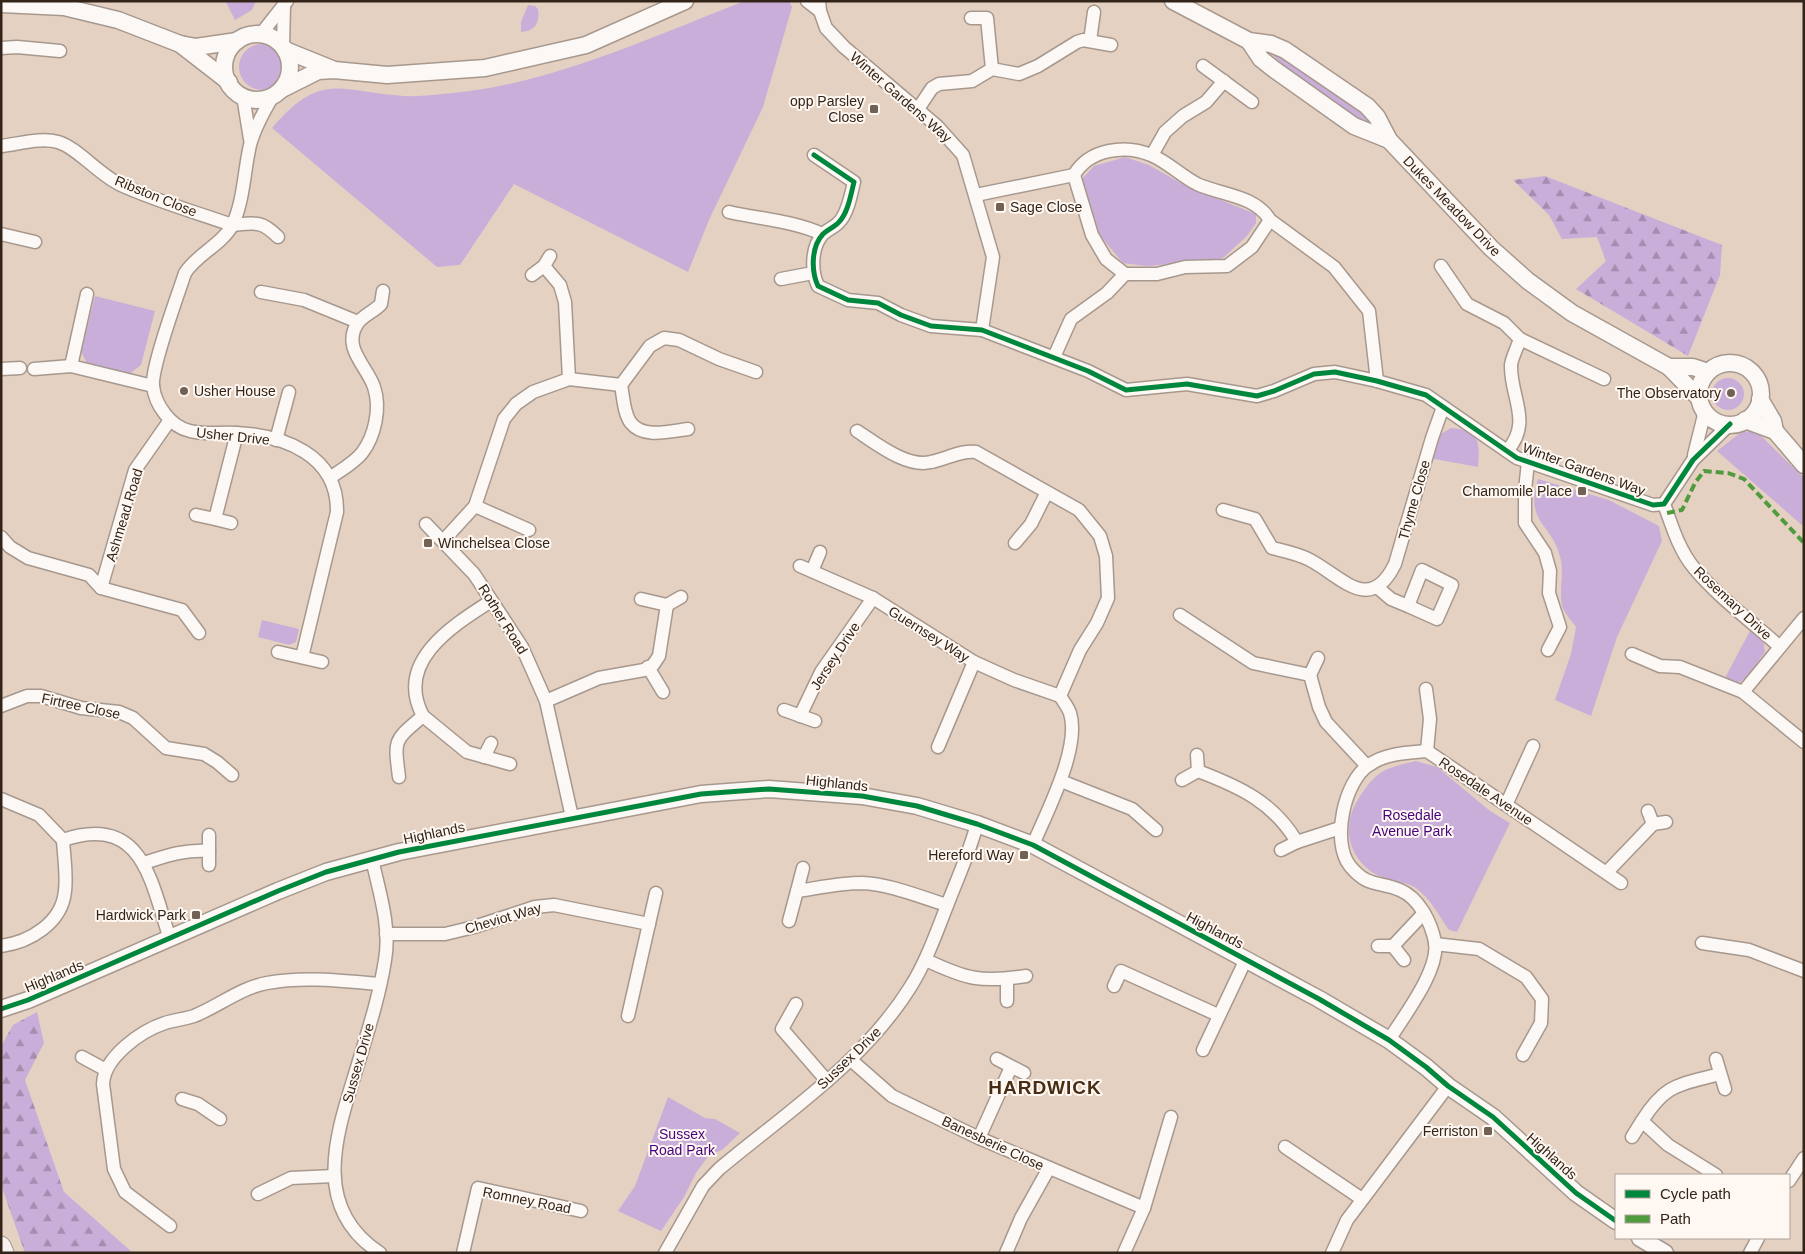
<svg xmlns="http://www.w3.org/2000/svg" width="1805" height="1254" font-family="Arial,sans-serif">
	<style>
		.green { fill: #caaeda }
		.forest { fill: url(#forest-firs) }
		.lines { fill: none; stroke-linecap: round; stroke-linejoin: round }
		.minor-casing { stroke: #a7988d; stroke-width: 15 }
		.tertiary-casing { stroke: #a7988d; stroke-width: 19 }
		.secondary-casing { stroke: #a7988d; stroke-width: 21 }
		.minor { stroke: #fbf8f6; stroke-width: 12 }
		.tertiary { stroke: #fbf8f6; stroke-width: 16 }
		.secondary { stroke: #f8f2f1; stroke-width: 19 }
		.quiet { stroke: #509b3e; stroke-width: 4; stroke-dasharray: 8 4; stroke-linecap: butt }
		.cycleway-casing { stroke: #fff7f1; stroke-width: 8 }
		.cycleway { stroke: #00873e; stroke-width: 5 }
		.poi-dot { fill: #716154; stroke: #fff7f1; stroke-width: 2 }
		.labels { text-anchor: middle; stroke-width: 4; stroke-linejoin: round; paint-order: stroke }
		.street-label { font-size: 14px; fill: #322419; stroke: #fff7f1 }
		.poi-label { font-size: 14px; fill: #322419; stroke: #fff7f1; text-anchor: end }
		.park-label { font-size: 14px; fill: #45047d; stroke: #fff7f1 }
		.district-label { font-size: 19px; font-weight: bold; letter-spacing: 1px; fill: #482c13; stroke: #fff7f1 }
	</style>
	<defs>
		<pattern id="forest-firs" width="22" height="20" patternUnits="userSpaceOnUse" patternTransform="scale(1.25)"><rect width="22" height="20" fill="#caaeda"/><path d="M5 1l3.5 6h-7zM16 11l3.5 6h-7z" fill="#a58db0"/></pattern>
	</defs>
	<rect width="100%" height="100%" fill="#e5d1c2"/>
	<g class="green">
		<polygon points="256,1 252,10 235,20 226,2"/>
		<path d="M 745,1 L 789,1 L 792,7 L 763,107 L 709,220 L 688,272 L 514,184 L 460,265 L 437,267 L 272,128 C 322,70 339,92 404,96 C 420,97 438,94 453,93 C 554,83 651,37 745,1 Z"/>
		<path d="M 528,5 L 535,6 L 538,9 C 540,23 535,31 521,32 L 521,22 Z"/>
		<circle cx="262" cy="67" r="23"/>
		<path d="M 1266,48 L 1279,51 L 1371,117 L 1374,127 C 1338,121 1292,74 1266,48 Z"/>
		<polygon points="1125,157 1149,165 1188,187 1256,214 1256,223 1247,236 1223,258 1214,261 1146,266 1123,263 1097,232 1083,185 1083,178 1094,166"/>
		<polygon points="95,296 155,311 141,365 129,374 87,363 81,352"/>
		<circle cx="1728" cy="394" r="16"/>
		<path d="M 1451,428 C 1480,430 1480,442 1478,467 L 1429,458 L 1441,434 Z"/>
		<polygon points="1755,430 1804,478 1804,527 1717,451 1740,433"/>
		<path d="M 1538,479 L 1609,500 L 1659,526 L 1662,541 L 1617,637 L 1591,716 L 1555,700 L 1571,654 L 1576,627 C 1572,621 1565,614 1563,608 C 1558,596 1564,574 1561,561 C 1554,523 1524,525 1538,479 Z"/>
		<polygon points="262,620 299,629 296,642 289,645 258,637"/>
		<polygon points="1751,629 1763,639 1765,652 1747,677 1740,682 1728,681 1725,678"/>
		<path d="M 1416,761 L 1437,767 L 1490,811 L 1510,823 L 1457,932 L 1449,930 C 1439,916 1431,899 1416,888 C 1406,882 1398,882 1387,879 C 1353,869 1339,832 1356,803 C 1375,771 1382,769 1416,761 Z"/>
		<polygon points="668,1097 705,1118 715,1119 740,1133 722,1150 709,1155 696,1173 684,1197 661,1231 618,1211 635,1186"/>
	</g>
	<g class="forest">
		<polygon points="1545,176 1722,245 1720,275 1688,356 1576,289 1606,261 1597,237 1562,239 1549,215 1513,180"/>
		<polygon points="37,1012 44,1043 25,1080 64,1192 133,1253 25,1253 1,1185 1,1046 13,1025"/>
	</g>
	<g class="lines">
		<defs>
			<g id="minor">
				<polyline points="807,1 820,11"/>
				<polyline points="819,1 820,11 826,28 844,47 937,126 963,155 993,257 982,330"/>
				<polyline points="971,18 987,18 992,69"/>
				<polyline points="261,34 287,1"/>
				<polyline points="1090,41 1094,12"/>
				<polyline points="283,46 284,6"/>
				<polyline points="1,48 17,47 60,51"/>
				<polyline points="1203,66 1252,102"/>
				<polyline points="243,96 250,139"/>
				<path d="M 273,96 C 264,111 255,127 250,145 C 244,171 244,199 233,224 C 222,245 198,253 185,273 C 178,295 151,367 153,386 C 155,405 171,427 190,431 C 205,435 220,432 235,433 C 284,435 338,455 337,512 L 302,657"/>
				<polyline points="918,109 932,88 939,84 972,81 992,69 1019,74 1038,66 1077,42 1083,40 1111,45"/>
				<path d="M 1,146 C 19,144 41,137 58,142 C 78,148 99,175 121,185 C 156,201 195,212 232,225 C 255,223 261,220 278,237"/>
				<path d="M 814,155 L 854,182 C 851,194 848,213 839,222 C 835,227 828,229 823,234 C 811,247 811,271 818,286 L 848,300 L 878,303 L 901,315 L 931,326 L 982,330 L 1088,371 L 1126,390 L 1187,384 L 1257,396 L 1274,391 L 1314,374 L 1335,372 L 1377,381 L 1426,395 L 1517,458 L 1653,505 L 1664,504 L 1693,460 L 1730,424"/>
				<polyline points="1152,155 1165,132 1183,116 1206,102 1224,81"/>
				<polyline points="976,195 1074,175"/>
				<path d="M 729,212 C 760,219 794,221 822,234"/>
				<path d="M 1270,220 L 1252,247 L 1227,266 L 1185,267 L 1157,274 L 1125,274 L 1106,259 L 1092,235 L 1074,175 C 1089,149 1125,144 1151,155 C 1168,162 1181,176 1197,184 C 1221,195 1255,195 1270,220 L 1334,267 L 1369,311 L 1377,381"/>
				<polyline points="1,234 35,242"/>
				<polyline points="544,266 560,285 565,302 569,379"/>
				<polyline points="1441,266 1467,304 1504,323 1520,339 1604,379"/>
				<polyline points="532,275 544,266 550,256"/>
				<polyline points="781,279 813,273"/>
				<polyline points="261,292 304,300 358,322"/>
				<polyline points="1054,357 1071,319 1107,293 1125,274"/>
				<polyline points="71,366 87,294"/>
				<polyline points="1,369 20,368"/>
				<polyline points="34,369 71,366 153,386"/>
				<path d="M 621,385 C 623,395 624,415 631,423 C 643,439 671,431 688,429"/>
				<path d="M 857,431 C 877,444 907,468 931,462 C 946,459 961,450 976,452 L 1079,510 L 1100,536 L 1106,556 L 1108,598 L 1097,623 L 1080,650 L 1060,696 C 1063,701 1068,707 1070,713 C 1081,748 1046,813 1033,845"/>
				<polyline points="276,440 289,392"/>
				<path d="M 1507,451 C 1533,422 1510,397 1511,365 C 1512,357 1518,346 1520,339"/>
				<polyline points="1694,455 1705,411"/>
				<polyline points="1528,462 1525,490 1525,523 1545,553 1550,571 1549,593 1560,627 1548,650"/>
				<path d="M 331,477 C 341,470 354,463 362,453 C 375,436 381,408 374,387 C 367,366 342,348 357,324 C 362,316 375,311 381,304 L 383,291"/>
				<path d="M 1664,504 C 1672,526 1679,550 1694,568 C 1718,597 1751,621 1779,646"/>
				<polyline points="475,506 529,530"/>
				<path d="M 1223,510 L 1255,519 L 1272,548 C 1284,551 1299,554 1310,560 C 1342,577 1370,615 1395,564 L 1432,438 L 1443,407"/>
				<polyline points="196,515 215,519"/>
				<polyline points="231,523 215,519 237,433"/>
				<polyline points="426,524 474,574 522,647 546,701 572,817"/>
				<polyline points="1,537 10,547 28,558 89,575 101,588 135,470 170,420"/>
				<polyline points="443,541 475,506 504,419 516,404 533,392 569,379 621,385 650,346 664,338 679,340 719,359 756,372"/>
				<polyline points="1015,543 1031,524 1046,494"/>
				<polyline points="800,566 873,598 974,662 1014,680 1060,696"/>
				<polyline points="812,571 820,552"/>
				<polyline points="1377,587 1391,599 1408,606 1422,570 1452,585 1437,619 1408,606"/>
				<polyline points="101,588 182,610 199,633"/>
				<polyline points="667,605 681,597"/>
				<polyline points="1180,615 1253,663 1310,675 1319,707 1326,722 1367,766"/>
				<polyline points="278,652 322,662"/>
				<polyline points="1632,654 1660,666 1680,667 1743,692 1804,742"/>
				<polyline points="648,667 663,692"/>
				<polyline points="1310,675 1318,658"/>
				<polyline points="1426,689 1430,719 1427,751"/>
				<polyline points="1743,692 1804,618"/>
				<polyline points="546,701 599,678 644,670 653,665 659,656 667,605 641,599"/>
				<polyline points="1,706 27,696 41,696 81,708 119,712 133,718 166,748 204,754 217,762 232,775"/>
				<polyline points="784,710 815,721"/>
				<polyline points="423,716 467,752 510,764"/>
				<polyline points="800,716 821,672 873,598"/>
				<polyline points="938,747 974,662"/>
				<polyline points="484,757 491,743"/>
				<path d="M 1198,771 C 1240,787 1273,802 1297,842 L 1340,828"/>
				<path d="M 399,777 C 394,738 394,741 423,716 C 394,662 452,626 491,601"/>
				<polyline points="1182,780 1198,771 1197,755"/>
				<polyline points="1061,781 1132,809 1156,830"/>
				<path d="M 1,799 L 39,815 L 63,840 C 143,813 151,882 170,939"/>
				<polyline points="1506,805 1533,746"/>
				<polyline points="1648,811 1653,824 1666,822"/>
				<polyline points="209,835 209,865"/>
				<polyline points="1281,850 1297,842"/>
				<path d="M 372,859 C 379,891 391,927 385,960 C 379,999 366,1037 355,1074 C 335,1138 312,1209 380,1253"/>
				<path d="M 144,863 C 166,856 186,849 209,851"/>
				<path d="M 803,868 L 797,891 C 818,888 840,883 862,883 C 890,884 920,897 947,905"/>
				<polyline points="1607,872 1653,824"/>
				<polyline points="789,921 797,891"/>
				<polyline points="386,934 445,934 474,927 535,907 554,905 649,924"/>
				<polyline points="1702,943 1749,950 1804,971"/>
				<polyline points="1435,944 1479,949 1526,977 1542,999 1541,1023 1523,1055"/>
				<path d="M 1,946 C 30,942 62,923 65,891 C 67,875 64,857 63,840"/>
				<polyline points="1378,946 1393,946 1404,960"/>
				<polyline points="1393,946 1424,913"/>
				<path d="M 926,960 C 966,979 981,983 1026,976"/>
				<polyline points="1114,986 1121,971 1218,1015"/>
				<polyline points="1007,1001 1007,979"/>
				<polyline points="796,1004 782,1029 827,1081"/>
				<polyline points="628,1016 656,893"/>
				<path d="M 1389,1040 C 1403,1017 1440,970 1435,942 C 1431,922 1419,898 1400,890 C 1379,881 1368,888 1350,866 C 1331,842 1344,781 1369,765 C 1386,753 1407,753 1427,751 L 1621,883"/>
				<polyline points="1203,1050 1246,959"/>
				<polyline points="82,1057 106,1070"/>
				<polyline points="997,1059 1024,1073"/>
				<polyline points="1716,1059 1725,1089"/>
				<polyline points="851,1060 892,1096 979,1138 1144,1208"/>
				<polyline points="182,1099 198,1104 220,1119"/>
				<polyline points="1632,1137 1642,1121"/>
				<polyline points="979,1138 1011,1067"/>
				<polyline points="1285,1147 1362,1199"/>
				<path d="M 1716,1175 L 1668,1145 L 1642,1121 C 1666,1083 1679,1085 1720,1074"/>
				<polyline points="1789,1181 1804,1158"/>
				<polyline points="258,1194 291,1178 334,1176"/>
				<path d="M 170,1226 L 125,1192 L 114,1169 L 103,1084 C 104,1057 141,1031 165,1023 C 174,1020 185,1019 194,1016 C 219,1006 240,988 267,983 C 304,976 343,981 380,984"/>
				<polyline points="463,1253 478,1188 581,1211"/>
				<path d="M 665,1253 L 703,1186 L 719,1169 C 786,1113 864,1062 911,986 C 927,960 937,931 948,903 C 958,877 970,851 977,824"/>
				<polyline points="1006,1253 1021,1218 1049,1168"/>
				<polyline points="1124,1253 1144,1208 1171,1117"/>
				<polyline points="1332,1253 1347,1220 1448,1086"/>
				<polyline points="1750,1253 1758,1238"/>
			</g>
			<g id="tertiary">
				<polyline points="1173,1 1249,41 1271,44 1285,50 1367,106 1377,117 1389,140 1491,248 1528,281 1572,313 1669,367 1699,398"/>
				<polyline points="1,4 64,7 118,20 180,44 229,82"/>
				<circle cx="257" cy="67" r="33"/>
				<polyline points="1249,41 1261,59 1275,70 1354,126 1389,140"/>
				<polyline points="180,44 196,47 237,41"/>
				<polyline points="285,50 332,69"/>
				<polyline points="282,89 318,71 334,70 387,75 485,68 586,45 685,1"/>
				<circle cx="1730" cy="394" r="31"/>
				<polyline points="1669,367 1693,367 1708,372"/>
				<polyline points="1760,399 1773,421 1775,431"/>
				<polyline points="1745,420 1775,431 1804,465"/>
				<polyline points="1,1009 28,1000 278,891 326,872 399,852 701,794 769,789 862,796 917,806 977,824 1033,845 1319,999 1389,1040 1426,1067 1448,1086 1493,1117 1576,1193 1616,1221"/>
				<polyline points="1640,1238 1665,1253"/>
			</g>
			<polyline id="secondary" points="1,1246 4,1253"/>
		</defs>
		<use href="#minor" class="minor-casing"/>
		<use href="#tertiary" class="tertiary-casing"/>
		<use href="#secondary" class="secondary-casing"/>
		<use href="#minor" class="minor"/>
		<use href="#tertiary" class="tertiary"/>
		<use href="#secondary" class="secondary"/>
		<polyline class="quiet" points="1667,513 1682,510 1695,483 1704,471 1728,473 1744,479 1804,543"/>
		<defs>
			<g id="cycleway">
				<path d="M 814,155 L 854,182 C 851,194 848,213 839,222 C 835,227 828,229 823,234 C 811,247 811,271 818,286 L 848,300 L 878,303 L 901,315 L 931,326 L 982,330 L 1088,371 L 1126,390 L 1187,384 L 1257,396 L 1274,391 L 1314,374 L 1335,372 L 1377,381 L 1426,395 L 1517,458 L 1653,505 L 1664,504 L 1693,460 L 1730,424"/>
				<polyline points="1,1009 28,1000 278,891 326,872 399,852 701,794 769,789 862,796 917,806 977,824 1033,845 1319,999 1389,1040 1426,1067 1448,1086 1493,1117 1576,1193 1616,1221"/>
			</g>
		</defs>
		<use href="#cycleway" class="cycleway-casing"/>
		<use href="#cycleway" class="cycleway"/>
	</g>
	<g class="poi-dot">
		<rect x="869" y="104" width="10" height="10" rx="2.5"/>
		<rect x="995" y="202" width="10" height="10" rx="2.5"/>
		<circle cx="184" cy="391" r="5"/>
		<circle cx="1731" cy="393" r="5"/>
		<rect x="1577" y="486" width="10" height="10" rx="2.5"/>
		<rect x="423" y="538" width="10" height="10" rx="2.5"/>
		<rect x="1019" y="850" width="10" height="10" rx="2.5"/>
		<rect x="191" y="910" width="10" height="10" rx="2.5"/>
		<rect x="1483" y="1126" width="10" height="10" rx="2.5"/>
	</g>
	<g class="labels">
		<g class="street-label">
			<text transform="translate(901 97) rotate(41)" y="5">Winter Gardens Way</text>
			<text transform="translate(156 196) rotate(22)" y="5">Ribston Close</text>
			<text transform="translate(1452 206) rotate(46)" y="5">Dukes Meadow Drive</text>
			<text transform="translate(233 436) rotate(6)" y="5">Usher Drive</text>
			<text transform="translate(1584 469) rotate(20)" y="5">Winter Gardens Way</text>
			<text transform="translate(1414 500) rotate(-74)" y="5">Thyme Close</text>
			<text transform="translate(124 515) rotate(-73)" y="5">Ashmead Road</text>
			<text transform="translate(1733 603) rotate(43)" y="5">Rosemary Drive</text>
			<text transform="translate(503 619) rotate(58)" y="5">Rother Road</text>
			<text transform="translate(929 634) rotate(32)" y="5">Guernsey Way</text>
			<text transform="translate(835 656) rotate(-57)" y="5">Jersey Drive</text>
			<text transform="translate(81 706) rotate(12)" y="5">Firtree Close</text>
			<text transform="translate(837 783) rotate(6)" y="5">Highlands</text>
			<text transform="translate(1486 791) rotate(34)" y="5">Rosedale Avenue</text>
			<text transform="translate(434 833) rotate(-12)" y="5">Highlands</text>
			<text transform="translate(503 918) rotate(-16)" y="5">Cheviot Way</text>
			<text transform="translate(1215 930) rotate(28)" y="5">Highlands</text>
			<text transform="translate(54 976) rotate(-23)" y="5">Highlands</text>
			<text transform="translate(849 1058) rotate(-44)" y="5">Sussex Drive</text>
			<text transform="translate(358 1063) rotate(-74)" y="5">Sussex Drive</text>
			<text transform="translate(993 1143) rotate(25)" y="5">Banesberie Close</text>
			<text transform="translate(1552 1156) rotate(42)" y="5">Highlands</text>
			<text transform="translate(527 1200) rotate(11)" y="5">Romney Road</text>
		</g>
		<g class="poi-label">
			<text x="864" y="106">opp Parsley<tspan x="864" dy="16">Close</tspan></text>
			<text x="1010" y="212" text-anchor="start">Sage Close</text>
			<text x="194" y="396" text-anchor="start">Usher House</text>
			<text x="1721" y="398">The Observatory</text>
			<text x="1572" y="496">Chamomile Place</text>
			<text x="438" y="548" text-anchor="start">Winchelsea Close</text>
			<text x="1014" y="860">Hereford Way</text>
			<text x="186" y="920">Hardwick Park</text>
			<text x="1478" y="1136">Ferriston</text>
		</g>
		<g class="park-label">
			<text x="1412" y="820">Rosedale<tspan x="1412" dy="16">Avenue Park</tspan></text>
			<text x="682" y="1139">Sussex<tspan x="682" dy="16">Road Park</tspan></text>
		</g>
		<g class="district-label">
			<text x="1045" y="1094">HARDWICK</text>
		</g>
	</g>
	<rect width="1805" height="1254" fill="none" stroke="#322419" stroke-width="5"/>
	<rect x="1615" y="1174" width="175" height="65" fill="#fff7f1" stroke="#ada39b"/>
	<rect x="1625" y="1190" width="25" height="8" fill="#00873e" stroke="#ada39b"/>
	<text x="1660" y="1199" font-size="15" fill="#322419">Cycle path</text>
	<rect x="1625" y="1215" width="25" height="8" fill="#509b3e" stroke="#ada39b"/>
	<text x="1660" y="1224" font-size="15" fill="#322419">Path</text>
</svg>
